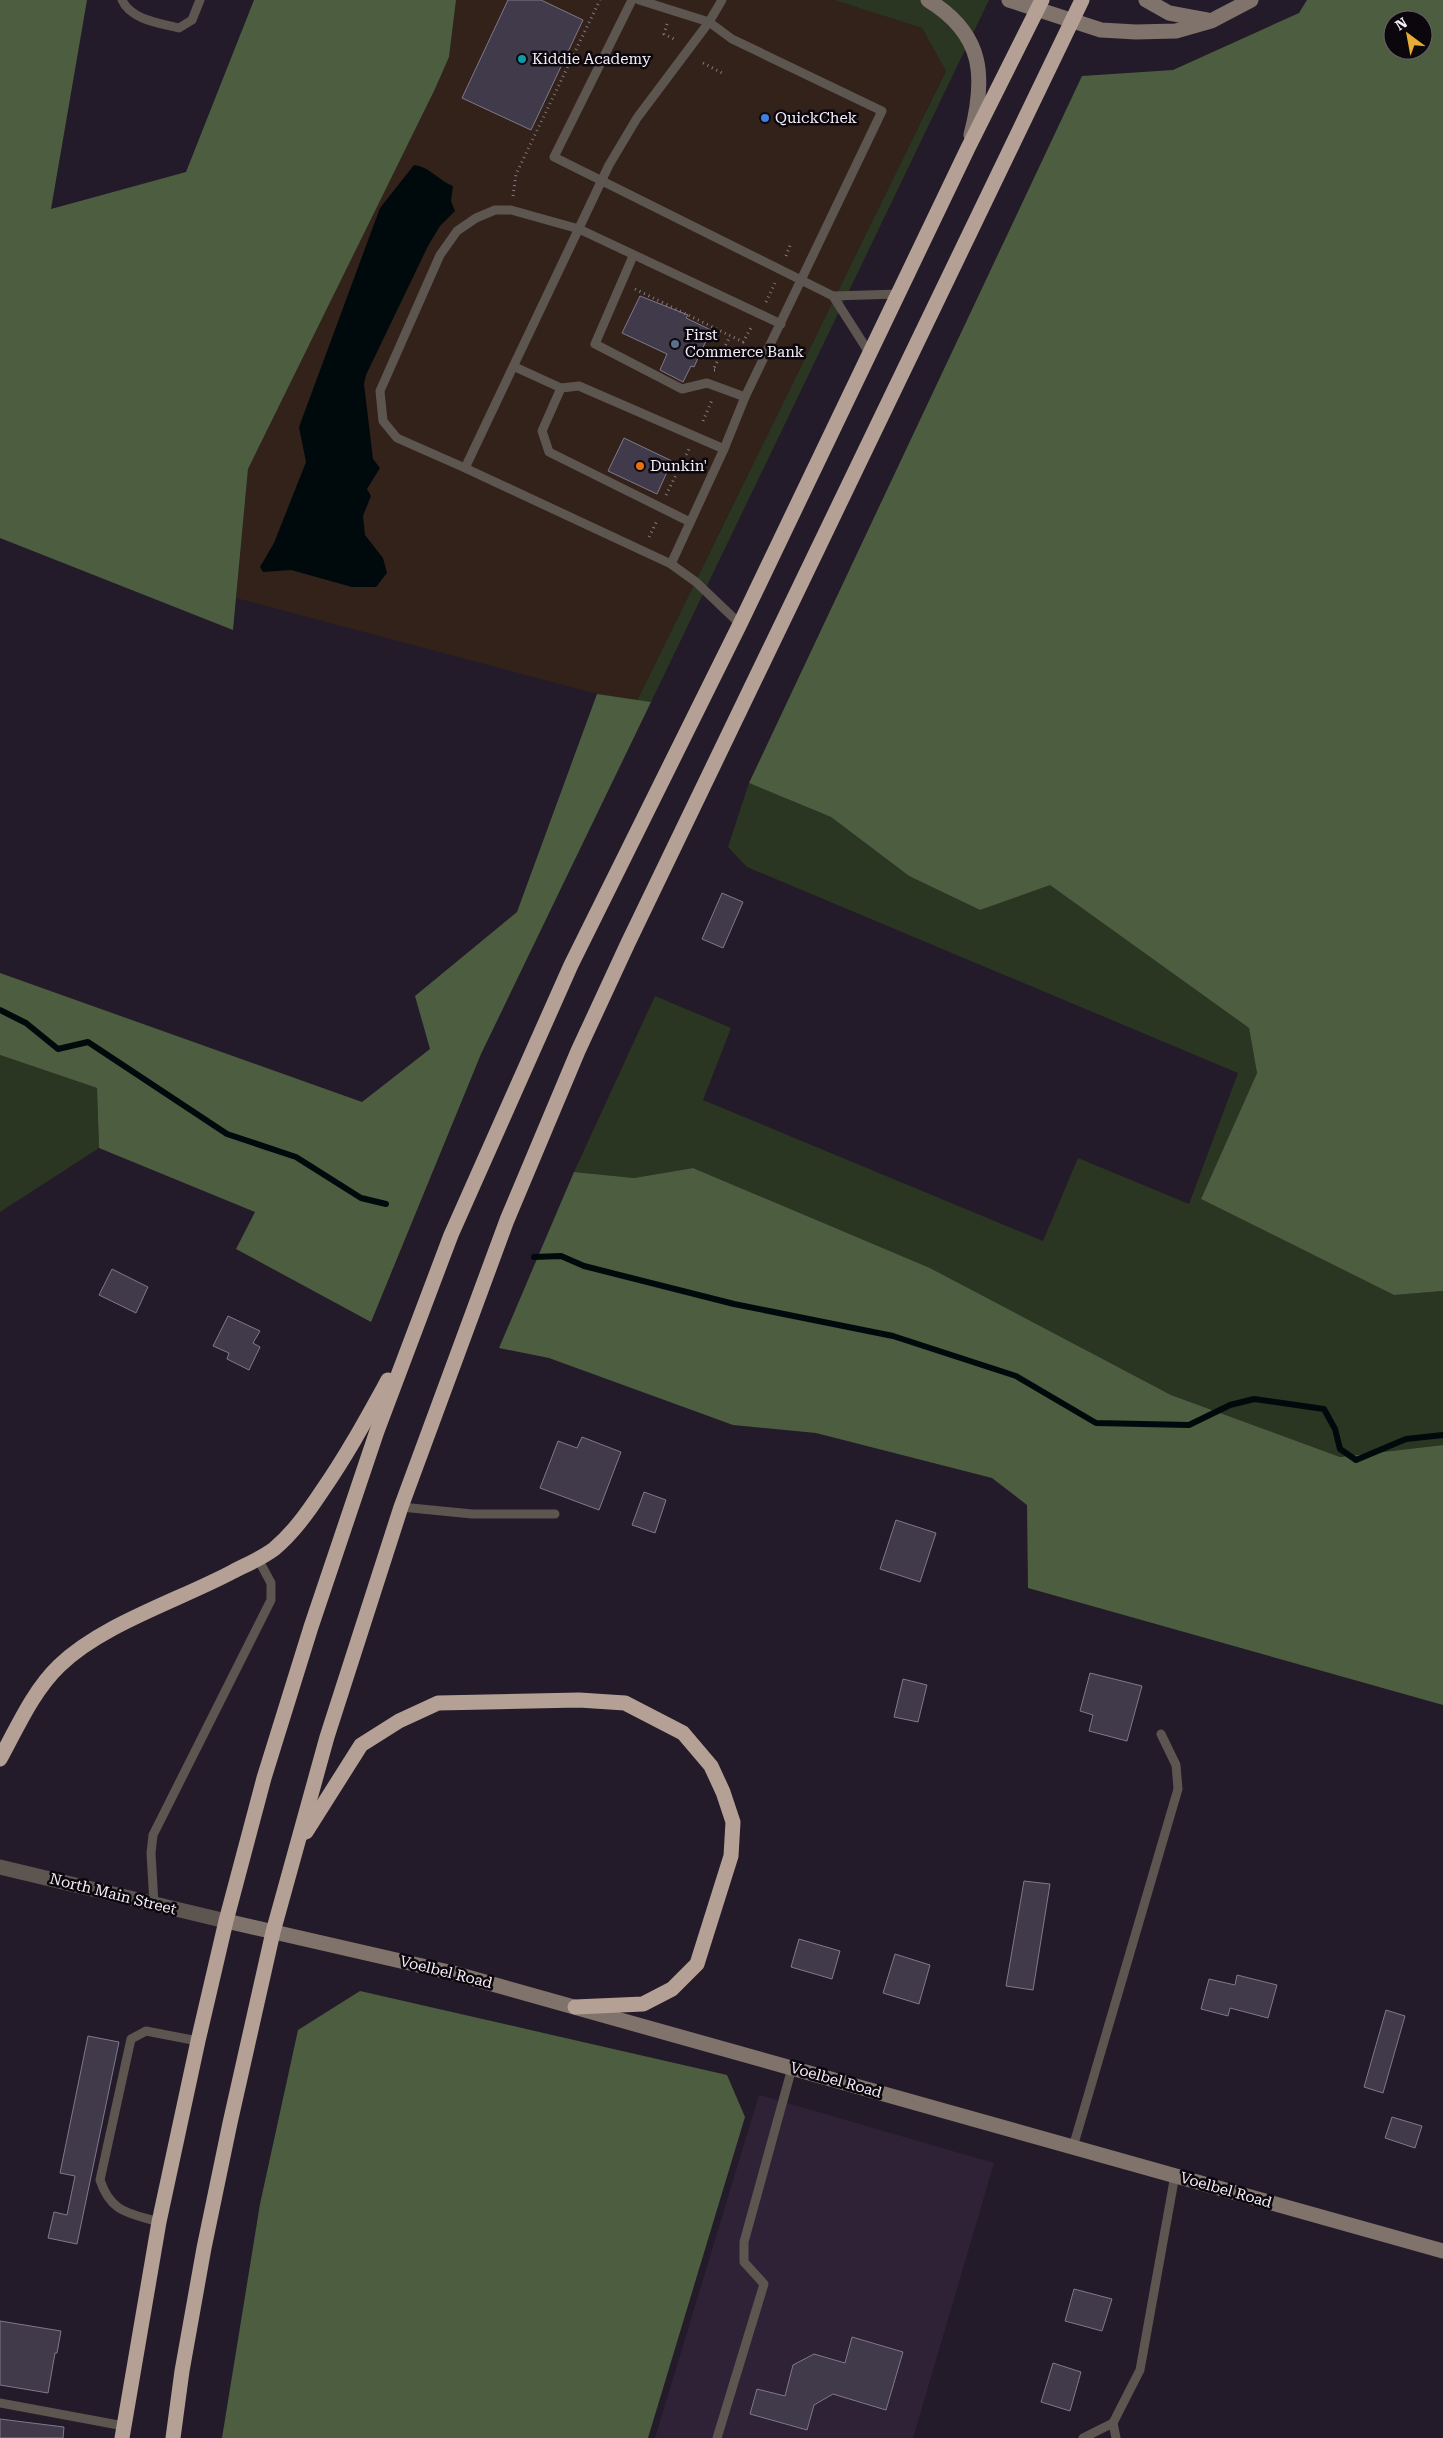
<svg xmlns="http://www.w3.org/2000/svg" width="1443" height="2438" font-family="'Roboto Serif',serif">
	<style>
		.commercial { fill: #322219 }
		.built { fill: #2f2236 }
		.green { fill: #2a3621 }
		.forest { fill: #4c5d40; fill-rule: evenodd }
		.water { fill: #000a0d }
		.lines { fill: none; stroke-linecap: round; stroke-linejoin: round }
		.stream { stroke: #000a0d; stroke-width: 6 }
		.building { fill: #403a4a; stroke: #7f798c }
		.path { stroke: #827b87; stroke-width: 3; stroke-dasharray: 1 4; stroke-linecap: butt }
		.lane { stroke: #5d5550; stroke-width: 9 }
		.street { stroke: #5d5550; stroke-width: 15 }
		.secondary { stroke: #80736c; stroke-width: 15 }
		.highway { stroke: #b5a095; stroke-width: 15 }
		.culture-dot { fill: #0f9aa8; stroke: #0b070d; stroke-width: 2 }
		.shop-dot { fill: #3f7fe0; stroke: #0b070d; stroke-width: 2 }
		.service-dot { fill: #5c6f8a; stroke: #0b070d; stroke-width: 2 }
		.food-dot { fill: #e8710a; stroke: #0b070d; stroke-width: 2 }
		.labels { text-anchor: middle; stroke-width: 5; stroke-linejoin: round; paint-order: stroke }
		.poi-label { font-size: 15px; fill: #f4eef8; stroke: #0b070d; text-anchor: start }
		.street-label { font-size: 15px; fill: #f4eef8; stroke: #0b070d }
	</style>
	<rect width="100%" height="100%" fill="#231b29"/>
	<polygon class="commercial" points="456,0 834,0 922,28 946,71 637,701 597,694 236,598 248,469 435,89 449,57"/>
	<polygon class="built" points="759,2095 994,2163 913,2438 655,2438"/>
	<g class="green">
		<polygon points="834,0 989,0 651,702 637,701 946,71 922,28"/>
		<polygon points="749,783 831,817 909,876 980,910 1050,884 1249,1028 1257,1073 1201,1199 1394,1295 1443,1291 1443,1445 1340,1457 1171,1395 930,1268 693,1168 634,1178 574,1172 655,996 731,1028 703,1100 1043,1241 1078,1158 1189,1204 1238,1073 747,867 728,847"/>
		<polygon points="0,1055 97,1088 99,1148 0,1212"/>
	</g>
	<g class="forest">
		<polygon points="0,0 87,0 51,209 186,172 254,0 456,0 449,57 435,89 248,469 233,630 0,538"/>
		<path d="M 1307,0 L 1443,0 L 1443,1291 L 1394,1295 L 1201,1199 L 1257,1073 L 1249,1028 L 1050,885 L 980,910 L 909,876 L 831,817 L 749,783 L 1082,76 L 1173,70 L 1299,13 ZM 1393,20 L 1423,20 L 1423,50 L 1393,50 Z"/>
		<polygon points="597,694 651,702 481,1054 371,1322 236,1249 255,1212 99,1148 97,1088 0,1055 0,973 362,1102 430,1049 415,996 517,912"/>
		<polygon points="693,1168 930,1268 1171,1395 1340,1457 1443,1445 1443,1705 1028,1588 1027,1505 992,1478 816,1433 733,1425 549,1358 499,1348 574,1172 634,1178"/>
		<polygon points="360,1991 727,2075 745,2117 648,2438 222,2438 260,2204 298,2030"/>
	</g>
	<path class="water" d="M 414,165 C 430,167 438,180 453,186 L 451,201 L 455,211 L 440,226 L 428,246 L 366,375 L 364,384 L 373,459 L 380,468 L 367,489 L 371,496 L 363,516 L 365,535 L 383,558 L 387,573 L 376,587 L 352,587 L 291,570 L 263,572 L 260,567 L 274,543 L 306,462 L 299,427 L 380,208 Z"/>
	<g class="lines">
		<g class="stream">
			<polyline points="0,1010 26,1023 58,1049 88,1042 227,1134 296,1157 361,1198 386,1204"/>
			<polyline points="534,1257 561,1256 584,1266 734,1304 893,1336 1016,1376 1096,1423 1189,1425 1230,1405 1254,1399 1324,1409 1335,1429 1340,1449 1356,1460 1406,1439 1443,1435"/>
		</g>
	</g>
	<g class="building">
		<polygon points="508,0 541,0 583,20 531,130 462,98"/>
		<polygon points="640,296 688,315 686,318 711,330 694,367 691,366 683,382 660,370 667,354 622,333"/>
		<polygon points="624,438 672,461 657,494 608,471"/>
		<polygon points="722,893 743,902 723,948 702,939"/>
		<polygon points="112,1269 148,1287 136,1313 99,1295"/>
		<polygon points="228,1316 260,1331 253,1343 260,1347 249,1370 227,1359 229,1353 213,1346"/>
		<polygon points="582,1437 621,1452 599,1510 540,1488 558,1441 577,1448"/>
		<polygon points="644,1492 666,1500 655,1533 632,1525"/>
		<polygon points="896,1520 936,1533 920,1582 880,1569"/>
		<polygon points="1090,1673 1142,1686 1127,1741 1089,1731 1093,1715 1080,1711"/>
		<polygon points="903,1679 927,1685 918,1722 894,1717"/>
		<polygon points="1024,1881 1050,1884 1033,1990 1006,1986"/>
		<polygon points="799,1939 840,1951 832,1979 791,1967"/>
		<polygon points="895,1954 930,1965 919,2004 883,1993"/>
		<polygon points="1237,1975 1277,1985 1268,2018 1230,2008 1228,2016 1201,2009 1209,1979 1235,1985"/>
		<polygon points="1386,2010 1405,2016 1383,2093 1364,2087"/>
		<polygon points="88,2036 119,2042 77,2244 48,2238 54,2212 67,2215 75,2176 60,2173"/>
		<polygon points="1392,2117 1422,2126 1415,2148 1385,2138"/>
		<polygon points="1074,2289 1112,2299 1102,2331 1065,2321"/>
		<polygon points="0,2321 61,2331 57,2353 55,2353 48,2393 0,2385"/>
		<polygon points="852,2337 903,2352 886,2410 833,2394 814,2405 807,2430 750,2414 757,2389 785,2396 793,2365 814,2354 845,2363"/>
		<polygon points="1053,2363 1081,2372 1070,2411 1041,2402"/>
		<polygon points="0,2419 64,2427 63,2438 0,2438"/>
	</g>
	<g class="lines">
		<g class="path">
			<polyline points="667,24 664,34 674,39"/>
			<polyline points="703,63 724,74"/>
			<polyline points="513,196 516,174 600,0"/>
			<polyline points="786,256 791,243"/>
			<polyline points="635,289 743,342 752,326"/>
			<polyline points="766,302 775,283"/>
			<polyline points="715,370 713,370 730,336"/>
			<polyline points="703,421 712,400"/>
			<polyline points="666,495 689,449"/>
			<polyline points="649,537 657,521"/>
		</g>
		<g class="lane">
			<path d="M 122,0 C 131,20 160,23 179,28 L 192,20 L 200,0"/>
			<polyline points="632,0 554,157 801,280 745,397 724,449 671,564"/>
			<polyline points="639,0 709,22 732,39 882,111 801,280 833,296 899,294"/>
			<polyline points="722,0 709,22 637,118 609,165 465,468 671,564 696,582 740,624"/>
			<polyline points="633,256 595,344 682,389 707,383 745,397"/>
			<polyline points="833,296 870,354"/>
			<polyline points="515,367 561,388 579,386 724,449"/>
			<polyline points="561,388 542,431 549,452 690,522"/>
			<polyline points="465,468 397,438 383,421 380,391 440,255 457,231 476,218 495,210 511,210 579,229 781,324"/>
			<polyline points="401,1507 472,1514 555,1514"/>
			<polyline points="154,1904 151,1853 153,1835 271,1600 271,1583 258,1559"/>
			<polyline points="1073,2147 1178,1789 1176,1765 1161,1734"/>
			<path d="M 159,2222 C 129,2213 111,2213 100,2180 L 131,2039 L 146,2031 L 198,2041"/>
			<polyline points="0,2403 124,2426"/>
			<polyline points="1113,2423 1116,2438"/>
			<polyline points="717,2438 764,2284 744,2262 744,2242 792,2068"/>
			<polyline points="1083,2438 1113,2423 1140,2370 1175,2175"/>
		</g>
		<polyline class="street" points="0,1867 226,1921"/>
		<g class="secondary">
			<path d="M 928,0 C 984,34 986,77 971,135"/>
			<polyline points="1009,0 1101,30 1136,32 1176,31 1211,21 1251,0"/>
			<polyline points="1146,0 1169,13 1207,20"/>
			<polyline points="226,1921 453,1973 1443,2251"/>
		</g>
		<g class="highway">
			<path d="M 0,1759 C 17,1728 33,1691 59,1666 C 102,1624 180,1600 234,1571 C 248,1564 262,1558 274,1549 C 294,1532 308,1512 322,1491 C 347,1455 367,1418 388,1380"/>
			<polyline points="306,1832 361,1745 399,1721 438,1703 579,1700 625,1703 683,1733 711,1766 723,1792 733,1822 731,1856 697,1964 672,1989 643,2004 575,2007"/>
			<polyline points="122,2438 159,2222 198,2041 226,1921 264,1778 311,1627 377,1431 451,1235 571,965 740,624 968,148 1042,0"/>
			<polyline points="173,2438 182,2371 204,2248 230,2123 273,1932 327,1737 401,1507 507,1220 578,1051 628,943 1082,0"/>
		</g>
	</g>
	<circle class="culture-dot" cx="522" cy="59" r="5"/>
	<circle class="shop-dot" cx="765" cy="118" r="5"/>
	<circle class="service-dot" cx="675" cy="344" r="5"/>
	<circle class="food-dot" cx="640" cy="466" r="5"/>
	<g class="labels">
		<g class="poi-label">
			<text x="532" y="64">Kiddie Academy</text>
			<text x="775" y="123">QuickChek</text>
			<text x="685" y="340">First<tspan x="685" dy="17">Commerce Bank</tspan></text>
			<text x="650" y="471">Dunkin'</text>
		</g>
		<g class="street-label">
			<text transform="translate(113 1894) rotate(14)" y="5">North Main Street</text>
			<text transform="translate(446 1972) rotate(14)" y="5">Voelbel Road</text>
			<text transform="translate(836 2080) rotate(16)" y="5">Voelbel Road</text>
			<text transform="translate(1226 2190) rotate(16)" y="5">Voelbel Road</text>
		</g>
	</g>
	<g transform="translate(1408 35) rotate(328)"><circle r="24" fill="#0b070d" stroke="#68636b"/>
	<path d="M0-4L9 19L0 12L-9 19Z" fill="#e6ad36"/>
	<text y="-8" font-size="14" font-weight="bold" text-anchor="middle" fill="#f4eef8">N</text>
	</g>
</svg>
